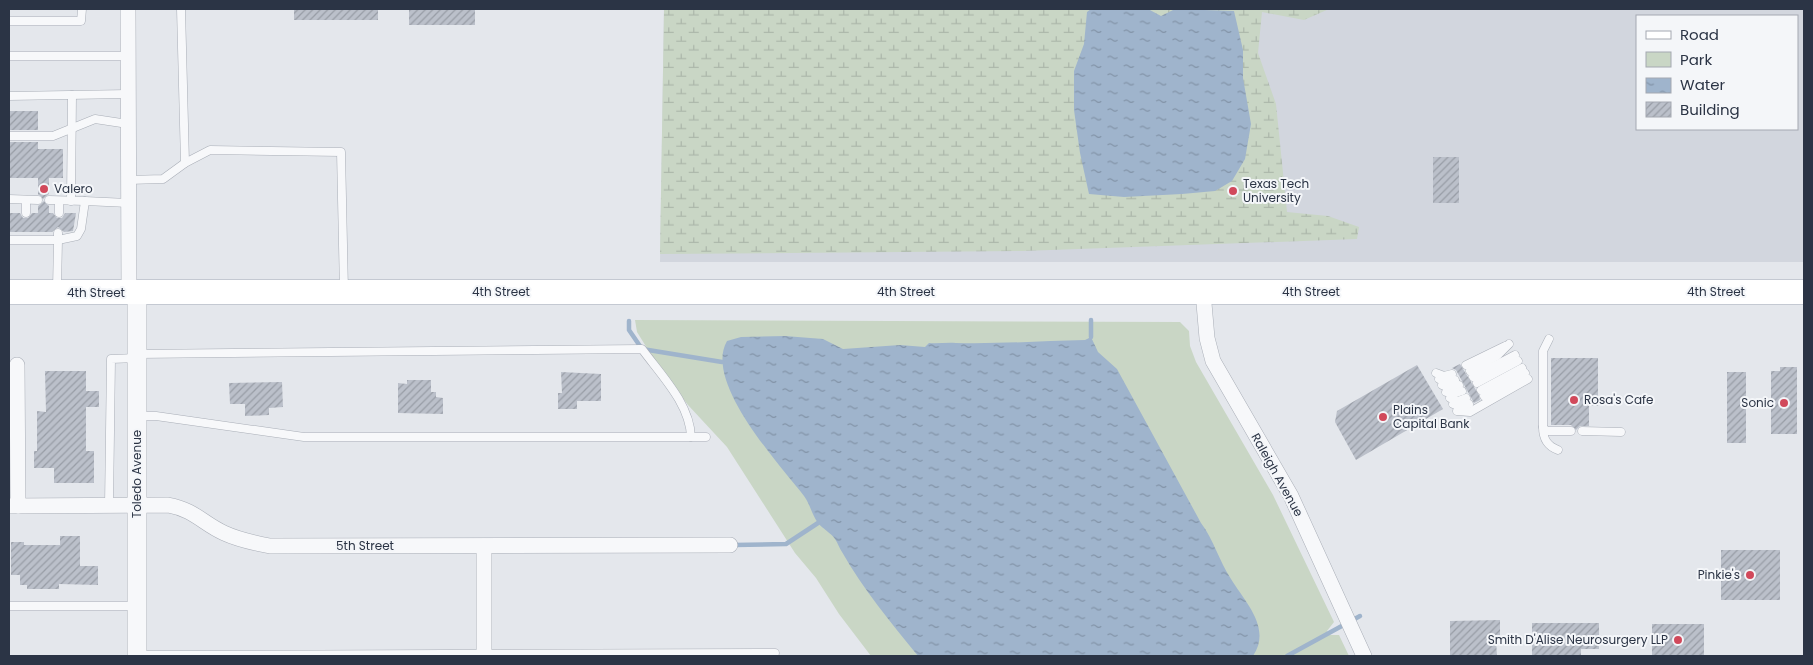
<svg xmlns="http://www.w3.org/2000/svg" width="1813" height="665" font-family="Poppins,sans-serif">
	<style>
		.built { fill: #d2d6de; fill-rule: evenodd }
		.wetland { fill: url(#wetland-marsh) }
		.park { fill: #c9d6c5 }
		.water { fill: url(#water-ripples) }
		.lines { fill: none; stroke-linecap: round; stroke-linejoin: round }
		.stream { stroke: #9fb4cc; stroke-width: 4.5 }
		.building { fill: url(#building-hatch) }
		.service-casing { stroke: #a9aeb7; stroke-width: 9 }
		.minor-casing { stroke: #a9aeb7; stroke-width: 16 }
		.tertiary-casing { stroke: #a9aeb7; stroke-width: 20 }
		.primary-casing { stroke: #a3abb8; stroke-width: 25 }
		.service { stroke: #f7f8fa; stroke-width: 8 }
		.minor { stroke: #f7f8fa; stroke-width: 15 }
		.tertiary { stroke: #f7f8fa; stroke-width: 19 }
		.primary { stroke: #fff; stroke-width: 24 }
		.poi-dot { fill: #d1495b; stroke: #f4f6f9; stroke-width: 2 }
		.labels { text-anchor: middle; stroke-width: 4; stroke-linejoin: round; paint-order: stroke }
		.poi-label { font-size: 12px; fill: #2b3445; stroke: #f4f6f9; text-anchor: start }
		.street-label { font-size: 12px; fill: #2b3445; stroke: #f4f6f9 }
	</style>
	<defs>
		<pattern id="wetland-marsh" width="20" height="14" patternUnits="userSpaceOnUse" patternTransform="scale(1.25)"><rect width="20" height="14" fill="#c9d6c5"/><path d="M1 5h8M5 5V1M11 12h8M15 12V8" fill="none" stroke="#adb8ab"/></pattern>
		<pattern id="water-ripples" width="26" height="14" patternUnits="userSpaceOnUse" patternTransform="scale(1.25)"><rect width="26" height="14" fill="#9fb4cc"/><path d="M2 4q2-2 4 0t4 0M15 11q2-2 4 0t4 0" fill="none" stroke="#8293a7"/></pattern>
		<pattern id="building-hatch" width="6" height="6" patternUnits="userSpaceOnUse" patternTransform="scale(1.25)"><rect width="6" height="6" fill="#bbc0ca"/><path d="M-1 1l2-2M0 6l6-6M5 7l2-2" fill="none" stroke="#989da6"/></pattern>
	</defs>
	<rect width="100%" height="100%" fill="#e4e7ec"/>
	<path class="built" d="M 664,9 L 1804,9 L 1804,262 L 660,262 ZM 1637,16 L 1797,16 L 1797,129 L 1637,129 Z"/>
	<polygon class="wetland" points="664,9 1329,9 1304,20 1262,12 1258,53 1276,104 1287,212 1328,216 1359,227 1357,239 1023,251 660,254"/>
	<polygon class="park" points="635,320 1180,322 1189,331 1190,346 1196,362 1273,495 1334,622 1327,631 1328,635 1339,635 1349,656 871,656 839,614 816,578 795,553 727,447 688,405 660,369 637,332"/>
	<g class="water">
		<polygon points="1091,9 1148,9 1161,16 1175,9 1234,11 1243,50 1243,78 1251,124 1245,159 1232,181 1215,191 1182,194 1124,197 1089,194 1080,153 1074,110 1074,71 1084,44 1087,12"/>
		<path d="M 785,336 L 823,339 L 843,349 L 900,345 L 925,347 L 929,343 C 938,344 947,342 956,343 C 999,344 1042,341 1085,340 L 1091,337 L 1098,352 L 1117,369 L 1201,523 C 1214,540 1219,561 1231,579 C 1245,602 1272,628 1253,656 L 918,656 C 891,623 863,589 842,552 C 839,548 838,543 835,539 C 831,533 823,529 818,523 C 812,515 810,504 804,496 C 780,465 703,382 727,341 L 741,337 Z"/>
	</g>
	<g class="lines">
		<g class="stream">
			<polyline points="1091,320 1091,337"/>
			<polyline points="629,321 629,330 642,349 722,362"/>
			<polyline points="734,545 786,544 818,523"/>
			<polyline points="1287,656 1360,616"/>
		</g>
	</g>
	<g class="building">
		<rect x="294" y="9" width="84" height="11"/>
		<rect x="409" y="9" width="66" height="16"/>
		<rect x="9" y="111" width="29" height="19"/>
		<polygon points="9,142 38,142 38,149 63,149 63,178 49,178 49,194 43,199 38,194 38,178 9,178"/>
		<rect x="1433" y="157" width="26" height="46"/>
		<polygon points="44,201 49,206 49,213 53,213 57,218 62,218 65,213 76,213 73,231 64,232 58,227 52,232 10,232 10,213 20,213 23,218 28,218 32,213 38,213 38,206"/>
		<polygon points="1551,358 1598,358 1598,406 1589,406 1589,426 1580,426 1576,430 1571,425 1551,425"/>
		<polygon points="1460,364 1479,395 1480,400 1474,403 1456,370 1452,368"/>
		<polygon points="1417,365 1443,409 1356,460 1335,422 1337,411"/>
		<polygon points="1780,367 1797,367 1797,434 1771,434 1771,371 1780,371"/>
		<polygon points="45,371 86,371 86,391 99,391 99,407 86,407 86,451 94,451 94,483 54,483 54,468 34,468 34,451 37,451 37,411 46,412"/>
		<polygon points="561,372 601,374 601,401 577,401 577,409 558,409 558,393 562,393"/>
		<rect x="1727" y="372" width="19" height="71"/>
		<polygon points="407,380 431,380 431,392 436,392 436,397 443,398 443,414 398,413 398,383 407,384"/>
		<polygon points="282,382 283,407 269,408 269,415 245,416 245,404 230,404 229,383"/>
		<polygon points="60,536 80,536 80,566 98,566 98,585 59,584 59,589 27,589 27,585 20,585 20,575 11,575 11,542 24,542 24,545 60,545"/>
		<rect x="1721" y="550" width="59" height="50"/>
		<polygon points="1500,620 1500,640 1496,640 1497,656 1450,656 1450,621"/>
		<polygon points="1532,623 1599,623 1599,649 1581,649 1581,656 1532,656"/>
		<rect x="1652" y="624" width="52" height="32"/>
	</g>
	<g class="lines">
		<defs>
			<g id="service">
				<polyline points="9,21 81,21 82,9"/>
				<polyline points="9,56 128,56"/>
				<polyline points="9,96 128,94"/>
				<polyline points="9,136 53,136 95,119 128,124"/>
				<polyline points="185,163 210,150 341,152 344,291"/>
				<polyline points="128,180 163,179 185,163 181,9"/>
				<polyline points="9,199 38,200"/>
				<polyline points="49,200 85,201"/>
				<polyline points="71,201 72,95"/>
				<polyline points="26,213 26,200"/>
				<polyline points="59,213 59,201"/>
				<polyline points="58,233 58,240 77,236 81,229 85,201 128,203"/>
				<polyline points="9,240 58,240 57,289"/>
				<polyline points="1549,339 1543,351 1543,427 1546,431 1571,431"/>
				<path d="M 137,354 L 642,349 C 661,375 690,404 691,437"/>
				<polyline points="1466,365 1505,346"/>
				<polyline points="1470,371 1497,356 1509,344"/>
				<polyline points="1436,373 1444,376 1452,374"/>
				<polyline points="1473,377 1515,355"/>
				<polyline points="1439,379 1447,382 1455,380"/>
				<polyline points="1477,383 1518,361"/>
				<polyline points="1442,385 1450,388 1459,385"/>
				<polyline points="1481,390 1522,368"/>
				<polyline points="1446,392 1453,394 1462,391"/>
				<polyline points="1484,396 1525,373"/>
				<polyline points="1450,398 1458,401 1466,398"/>
				<polyline points="1453,404 1462,407 1469,404"/>
				<polyline points="1457,411 1470,412 1528,379"/>
				<polyline points="137,416 156,416 304,437 706,437"/>
				<path d="M 1543,427 C 1543,439 1547,446 1558,450"/>
				<polyline points="1582,431 1621,432"/>
				<polyline points="109,505 111,359 137,358"/>
				<polyline points="9,606 137,606"/>
				<polyline points="137,655 775,653"/>
			</g>
			<g id="minor">
				<polyline points="128,9 129,293"/>
				<polyline points="1203,292 1207,338 1213,361 1291,496 1364,656"/>
				<polyline points="17,365 18,506"/>
				<path d="M 9,506 L 168,505 C 195,510 202,523 224,533 C 239,540 254,543 270,546 L 730,545"/>
				<polyline points="484,656 484,546"/>
			</g>
			<polyline id="tertiary" points="137,656 137,293"/>
			<polyline id="primary" points="9,292 1804,292"/>
		</defs>
		<use href="#service" class="service-casing"/>
		<use href="#minor" class="minor-casing"/>
		<use href="#tertiary" class="tertiary-casing"/>
		<use href="#primary" class="primary-casing"/>
		<use href="#service" class="service"/>
		<use href="#minor" class="minor"/>
		<use href="#tertiary" class="tertiary"/>
		<use href="#primary" class="primary"/>
	</g>
	<g class="poi-dot">
		<circle cx="44" cy="189" r="5"/>
		<circle cx="1233" cy="191" r="5"/>
		<circle cx="1574" cy="400" r="5"/>
		<circle cx="1784" cy="403" r="5"/>
		<circle cx="1383" cy="417" r="5"/>
		<circle cx="1750" cy="575" r="5"/>
		<circle cx="1678" cy="640" r="5"/>
	</g>
	<g class="labels">
		<g class="poi-label">
			<text x="1243" y="188">Texas Tech<tspan x="1243" dy="14">University</tspan></text>
			<text x="54" y="193">Valero</text>
			<text x="1584" y="404">Rosa's Cafe</text>
			<text x="1774" y="407" text-anchor="end">Sonic</text>
			<text x="1393" y="414">Plains<tspan x="1393" dy="14">Capital Bank</tspan></text>
			<text x="1740" y="579" text-anchor="end">Pinkie's</text>
			<text x="1668" y="644" text-anchor="end">Smith D'Alise Neurosurgery LLP</text>
		</g>
		<g class="street-label">
			<text x="501" y="296">4th Street</text>
			<text x="906" y="296">4th Street</text>
			<text x="1311" y="296">4th Street</text>
			<text x="1716" y="296">4th Street</text>
			<text x="96" y="297">4th Street</text>
			<text transform="translate(137 474) rotate(-90)" y="4">Toledo Avenue</text>
			<text transform="translate(1277 475) rotate(61)" y="4">Raleigh Avenue</text>
			<text x="365" y="550">5th Street</text>
		</g>
	</g>
	<rect width="1813" height="665" fill="none" stroke="#2b3445" stroke-width="20"/>
	<rect x="1636" y="15" width="162" height="115" fill="#f4f6f9" stroke="#a4a8b1"/>
	<rect x="1646" y="31" width="25" height="8" fill="#ffffff" stroke="#a4a8b1"/>
	<text x="1680" y="40" font-size="15" fill="#2b3445">Road</text>
	<rect x="1646" y="52" width="25" height="15" fill="#c9d6c5" stroke="#a4a8b1"/>
	<text x="1680" y="65" font-size="15" fill="#2b3445">Park</text>
	<rect x="1646" y="78" width="25" height="15" fill="url(#water-ripples)" stroke="#a4a8b1"/>
	<text x="1680" y="90" font-size="15" fill="#2b3445">Water</text>
	<rect x="1646" y="102" width="25" height="15" fill="url(#building-hatch)" stroke="#a4a8b1"/>
	<text x="1680" y="115" font-size="15" fill="#2b3445">Building</text>
</svg>
